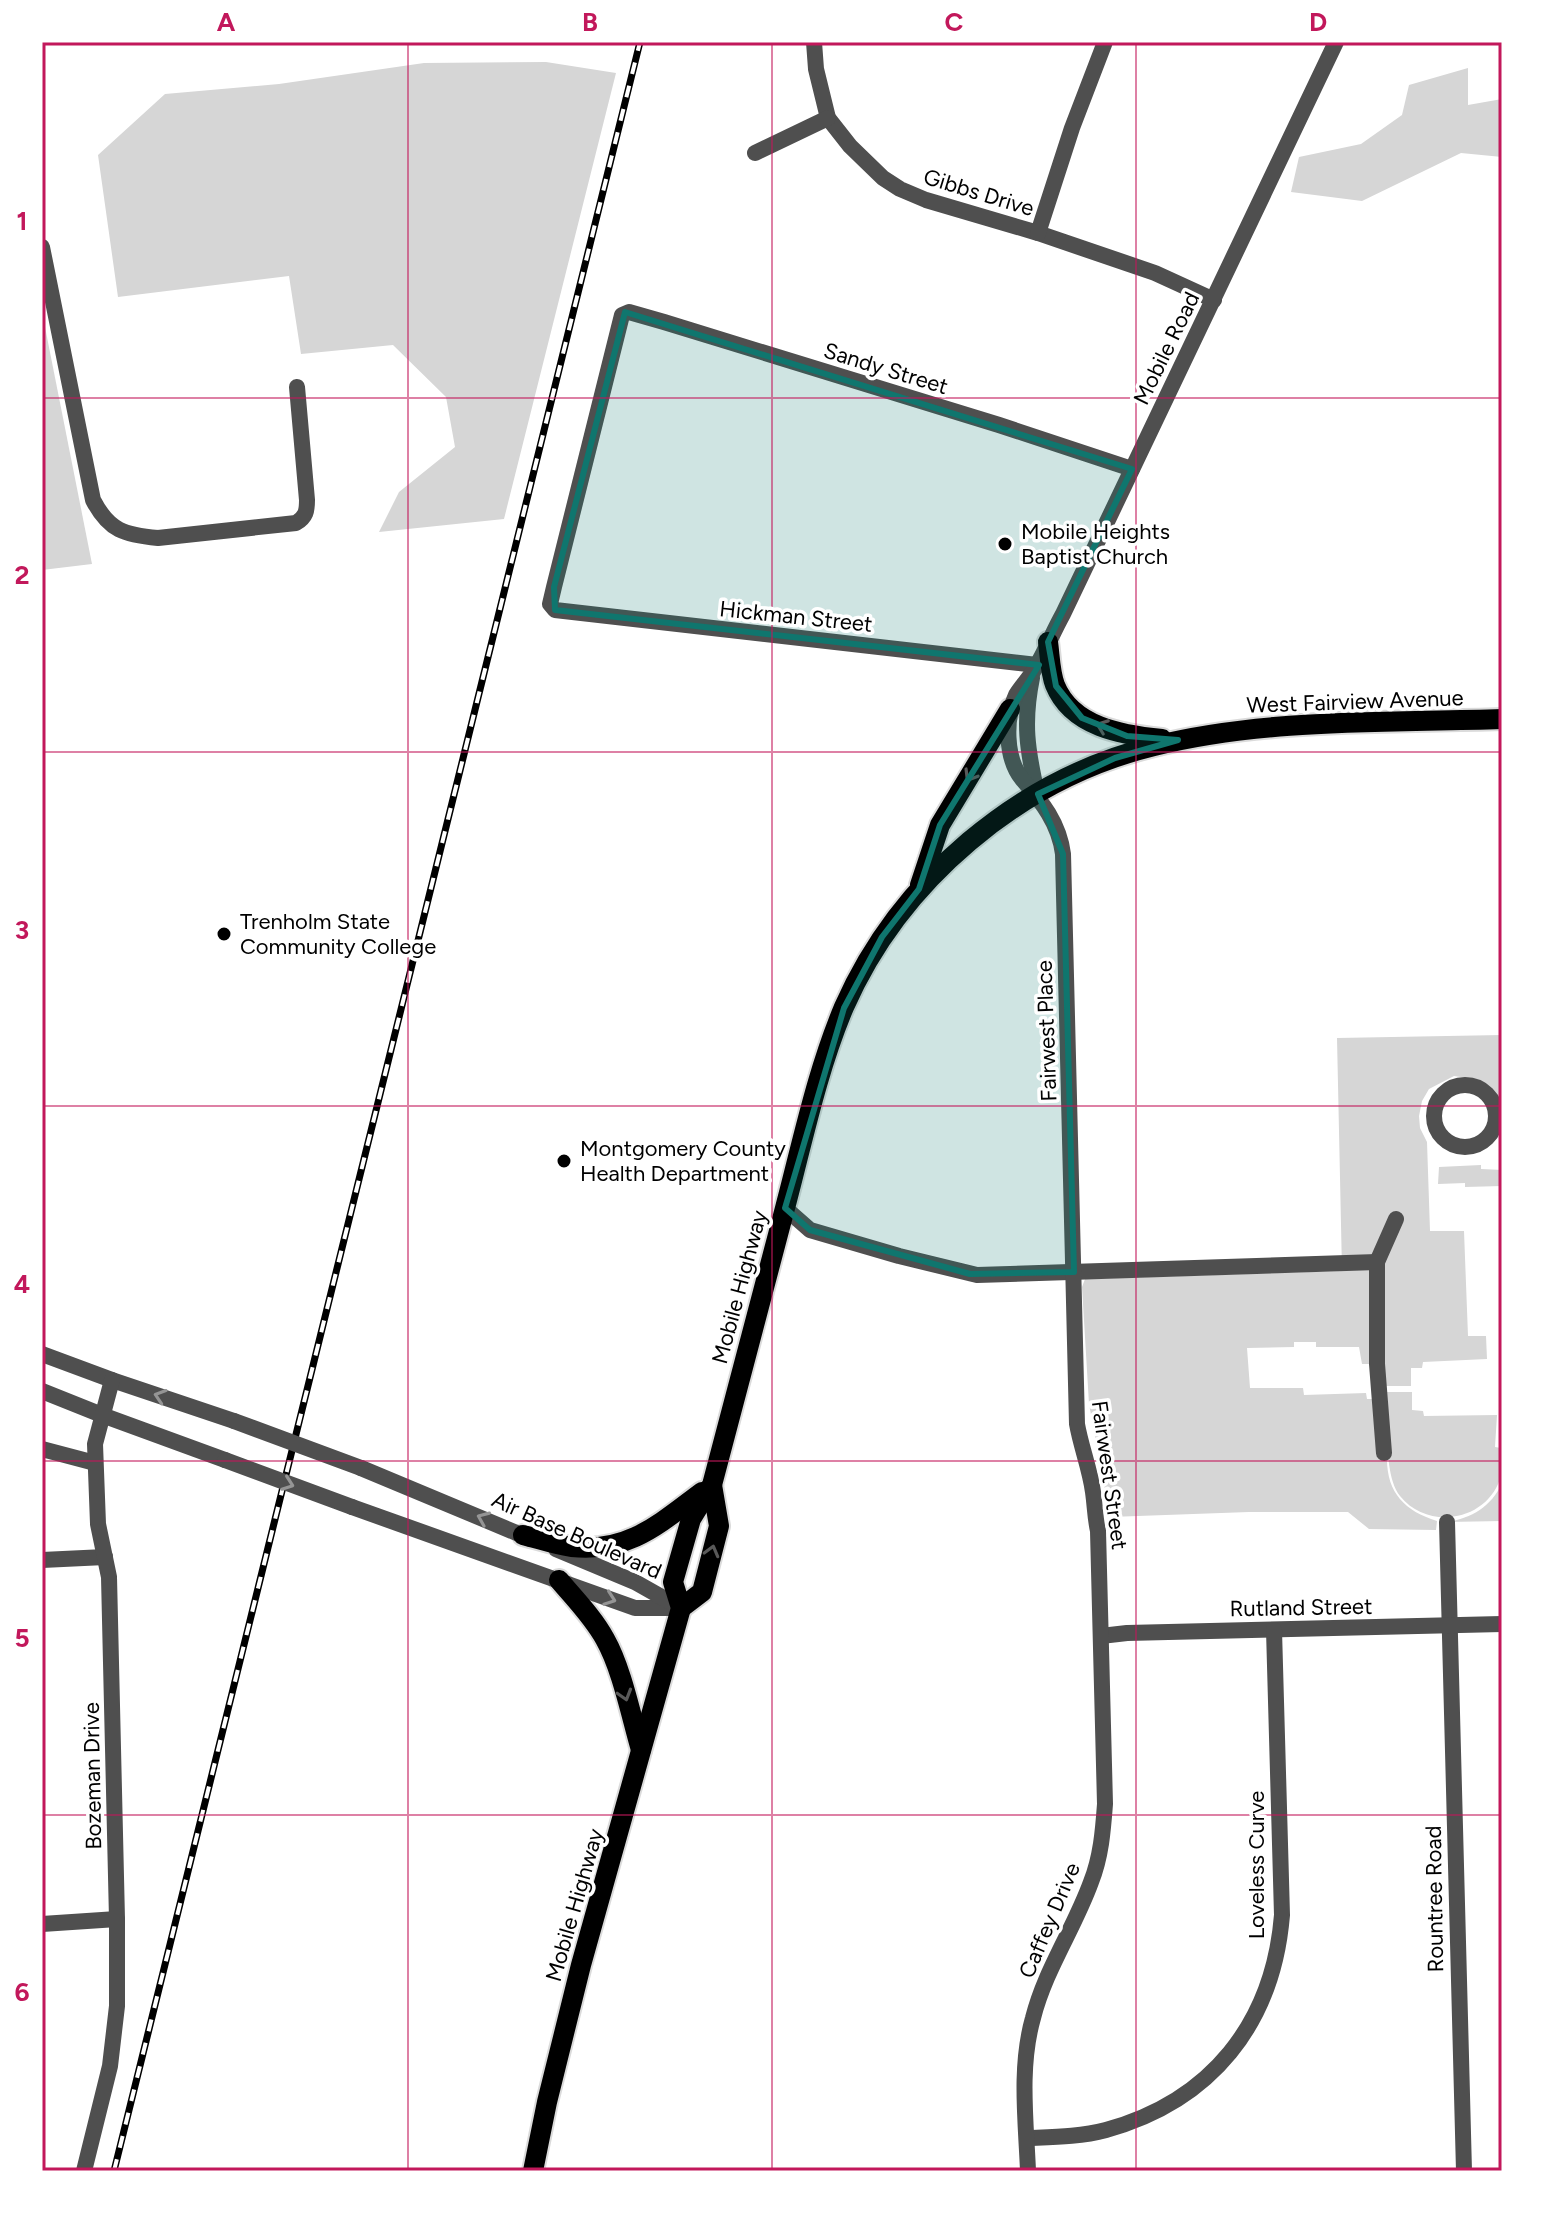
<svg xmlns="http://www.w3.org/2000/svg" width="1544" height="2213" font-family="Figtree,sans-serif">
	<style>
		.green { fill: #d6d6d6 }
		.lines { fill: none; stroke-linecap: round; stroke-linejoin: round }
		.major-casing { stroke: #dbdbdb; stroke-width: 24 }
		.minor { stroke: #4f4f4f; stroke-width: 16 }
		.major { stroke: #000; stroke-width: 20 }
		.rail-casing { stroke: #000; stroke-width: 7 }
		.rail { stroke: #fff; stroke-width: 4; stroke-dasharray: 12; stroke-linecap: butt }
		.minor-bridge { stroke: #4f4f4f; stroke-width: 16 }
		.oneway { stroke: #595959 }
		.oneway2 { stroke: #959595 }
		.marked { fill: #0f766e; fill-opacity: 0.2; stroke: #0f766e; stroke-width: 6; stroke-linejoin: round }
		.grid { fill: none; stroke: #c2185b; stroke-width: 2; stroke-opacity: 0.55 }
		.poi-dot { fill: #000; stroke: #fff; stroke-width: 3 }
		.labels { text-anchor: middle; stroke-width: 7; stroke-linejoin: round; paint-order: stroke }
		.street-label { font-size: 22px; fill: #000; stroke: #fff }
		.poi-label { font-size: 22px; fill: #000; stroke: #fff; text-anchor: start }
		.neatline { fill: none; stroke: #c2185b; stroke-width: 3 }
		.grid-label { font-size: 26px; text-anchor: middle; font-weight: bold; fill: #c2185b }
	</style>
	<rect width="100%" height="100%" fill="#fff"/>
	<g class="green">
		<polygon points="546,62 616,73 504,519 379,532 399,492 455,447 446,397 393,345 301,354 289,276 118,297 98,155 165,94 279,84 424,63"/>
		<polygon points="1468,68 1468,105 1502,99 1502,157 1461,153 1362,201 1291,192 1299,157 1361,144 1402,115 1409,85"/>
		<polygon points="42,312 92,564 42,570"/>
		<path d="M 1502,1035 L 1502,1110 L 1496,1094 L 1480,1080 L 1454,1076 L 1429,1089 L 1422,1101 L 1419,1116 L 1420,1128 L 1427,1142 L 1430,1231 L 1464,1231 L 1468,1336 L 1486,1336 L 1487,1359 L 1423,1362 L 1422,1368 L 1411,1368 L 1411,1386 L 1376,1386 L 1377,1364 L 1362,1364 L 1359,1347 L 1316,1347 L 1316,1342 L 1294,1342 L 1294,1347 L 1247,1348 L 1250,1388 L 1303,1388 L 1304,1395 L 1366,1393 L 1367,1399 L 1376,1399 L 1377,1458 L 1387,1459 C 1387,1493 1405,1511 1437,1521 L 1436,1530 L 1369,1529 L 1348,1512 L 1249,1512 L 1110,1517 L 1089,1404 L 1082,1287 L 1085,1279 L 1342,1271 L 1337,1038 Z"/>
		<polygon points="1481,1165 1481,1169 1502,1170 1502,1186 1465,1187 1465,1183 1438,1184 1439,1167"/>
		<path d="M 1387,1392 L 1412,1392 L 1412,1410 L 1423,1411 L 1424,1416 L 1497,1415 L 1495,1447 L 1501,1448 C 1502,1458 1503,1469 1500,1479 C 1486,1521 1428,1531 1400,1496 C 1383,1474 1388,1420 1387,1392 Z"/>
		<path d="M 1502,1483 L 1502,1521 L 1447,1522 C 1472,1518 1491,1507 1502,1483 Z"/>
	</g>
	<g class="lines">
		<defs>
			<g id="major">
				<path d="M 1048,642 C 1050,656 1050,672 1055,685 C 1072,727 1122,735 1162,739"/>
				<polyline points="920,885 940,825 1010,709"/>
				<path d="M 523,1535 C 539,1539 556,1545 572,1547 C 629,1553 660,1523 702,1492"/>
				<path d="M 559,1580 C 575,1599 593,1617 605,1639 C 622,1669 631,1716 641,1750"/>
				<polyline points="681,1608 702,1592 719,1526 712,1485"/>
				<path d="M 533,2171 L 547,2102 L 581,1965 L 681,1608 L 673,1582 L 691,1519 L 712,1485 C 736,1392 761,1300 785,1208 C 803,1140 817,1071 844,1007 C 900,880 1019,779 1154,746 C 1268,718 1386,723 1502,719"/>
			</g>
		</defs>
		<use href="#major" class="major-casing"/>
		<g class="minor">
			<polyline points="814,42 816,69 828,118 850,146 883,178 900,189 926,200 1038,233 1155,273 1214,300"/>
			<polyline points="755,153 828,118"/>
			<polyline points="1038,233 1072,128 1105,42"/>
			<path d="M 42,247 L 93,500 C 109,531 125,535 158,538 L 296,523 C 306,517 307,511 307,500 L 297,387"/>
			<polyline points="1037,665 555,610 550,604 554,587 622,315 629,312 664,322 999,425 1132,469"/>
			<path d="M 1032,678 C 1023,722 1027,749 1037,793"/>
			<circle cx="1465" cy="1116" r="31"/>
			<polyline points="785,1208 810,1230 899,1256 977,1275 1377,1262"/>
			<polyline points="42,1354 112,1380 234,1421"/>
			<polyline points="42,1391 102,1415 225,1460"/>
			<polyline points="42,1449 95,1463"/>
			<polyline points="1384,1453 1377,1364 1377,1262 1396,1219"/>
			<polyline points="361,1468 531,1539"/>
			<polyline points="352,1507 635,1608 677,1608"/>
			<polyline points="1447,1522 1464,2171"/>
			<polyline points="556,1549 635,1582 681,1608"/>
			<polyline points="42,1560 105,1557"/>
			<polyline points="1101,1636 1127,1633 1502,1624"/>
			<polyline points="42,1924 117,1919"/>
			<path d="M 1027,2138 C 1053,2137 1080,2137 1106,2130 C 1211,2101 1273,2024 1282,1915 L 1274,1630"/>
			<polyline points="84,2171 110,2066 117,2006 117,1919 109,1577 98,1524 95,1444 112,1380"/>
			<path d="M 1028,2171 C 1026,2121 1019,2067 1033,2018 C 1045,1970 1074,1929 1091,1882 C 1101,1857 1103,1831 1105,1804 L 1098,1531 C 1095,1518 1095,1506 1093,1492 C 1090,1469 1081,1447 1077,1424 L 1063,854 C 1059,823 1042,802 1022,779 C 1005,758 1005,718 1016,695 C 1021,686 1029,679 1034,670 C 1045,652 1053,632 1063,614 L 1336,42"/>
		</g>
		<use href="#major" class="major"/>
		<defs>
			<polyline id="rail" points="114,2171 640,42"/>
		</defs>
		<use href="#rail" class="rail-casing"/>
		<use href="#rail" class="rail"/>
		<g class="minor-bridge">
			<polyline points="234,1421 361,1468"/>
			<polyline points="225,1460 352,1507"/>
		</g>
	</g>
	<defs><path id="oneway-chevron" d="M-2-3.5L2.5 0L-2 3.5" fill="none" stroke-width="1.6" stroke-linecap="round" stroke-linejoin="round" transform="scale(2)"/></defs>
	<g class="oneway">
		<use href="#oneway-chevron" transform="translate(1102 726) rotate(-159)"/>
		<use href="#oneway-chevron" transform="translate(970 776) rotate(121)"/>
		<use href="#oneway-chevron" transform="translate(712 1551) rotate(-75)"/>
		<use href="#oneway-chevron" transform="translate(625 1695) rotate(73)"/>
	</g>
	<g class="oneway2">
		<use href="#oneway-chevron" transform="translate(160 1396) rotate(-162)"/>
		<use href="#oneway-chevron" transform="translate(288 1484) rotate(20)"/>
		<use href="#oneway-chevron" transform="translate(483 1518) rotate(-157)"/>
		<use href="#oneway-chevron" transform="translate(610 1599) rotate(20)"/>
	</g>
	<path class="marked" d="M 625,312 L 1132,469 L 1048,642 L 1056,686 L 1082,718 L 1127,736 L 1178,740 L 1115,758 L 1038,794 L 1063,854 L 1074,1272 L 970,1274 L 810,1230 L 785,1208 L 844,1008 L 882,937 L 919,889 L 940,825 L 1039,665 L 555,610 L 554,587 Z"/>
	<path class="grid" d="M 408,42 L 408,2171M 772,42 L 772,2171M 1136,42 L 1136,2171M 42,398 L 1502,398M 42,752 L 1502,752M 42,1106 L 1502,1106M 42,1461 L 1502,1461M 42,1815 L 1502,1815"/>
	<g class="poi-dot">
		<circle cx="1005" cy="544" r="8"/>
		<circle cx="224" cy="934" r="8"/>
		<circle cx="564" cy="1161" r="8"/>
	</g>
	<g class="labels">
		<g class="street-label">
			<text transform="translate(979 192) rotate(17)" y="8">Gibbs Drive</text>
			<text transform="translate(1166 348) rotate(-64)" y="8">Mobile Road</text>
			<text transform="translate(886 368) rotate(17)" y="8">Sandy Street</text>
			<text transform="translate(796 616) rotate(6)" y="8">Hickman Street</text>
			<text transform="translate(1355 701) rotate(-2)" y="8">West Fairview Avenue</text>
			<text transform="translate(1046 1031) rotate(-92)" y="8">Fairwest Place</text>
			<text transform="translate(739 1287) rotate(-75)" y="8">Mobile Highway</text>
			<text transform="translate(1110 1475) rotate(82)" y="8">Fairwest Street</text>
			<text transform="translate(577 1535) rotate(24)" y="8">Air Base Boulevard</text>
			<text transform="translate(1301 1607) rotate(-1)" y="8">Rutland Street</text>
			<text transform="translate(92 1776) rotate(-91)" y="8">Bozeman Drive</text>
			<text transform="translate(1256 1865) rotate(-90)" y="8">Loveless Curve</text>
			<text transform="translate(1434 1899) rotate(-91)" y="8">Rountree Road</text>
			<text transform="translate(574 1905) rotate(-74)" y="8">Mobile Highway</text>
			<text transform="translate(1049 1920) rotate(-67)" y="8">Caffey Drive</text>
		</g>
		<g class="poi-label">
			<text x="1021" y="539">Mobile Heights<tspan x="1021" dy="25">Baptist Church</tspan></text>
			<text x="240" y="929">Trenholm State<tspan x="240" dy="25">Community College</tspan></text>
			<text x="580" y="1156">Montgomery County<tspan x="580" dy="25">Health Department</tspan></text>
		</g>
	</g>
	<rect width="1544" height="2213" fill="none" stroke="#ffffff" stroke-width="88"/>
	<rect x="44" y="44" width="1456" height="2125" class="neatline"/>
	<g class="grid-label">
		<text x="226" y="31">A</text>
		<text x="590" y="31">B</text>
		<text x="954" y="31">C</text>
		<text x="1318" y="31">D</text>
		<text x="22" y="230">1</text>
		<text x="22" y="584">2</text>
		<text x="22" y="939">3</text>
		<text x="22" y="1293">4</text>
		<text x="22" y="1647">5</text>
		<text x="22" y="2001">6</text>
	</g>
</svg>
